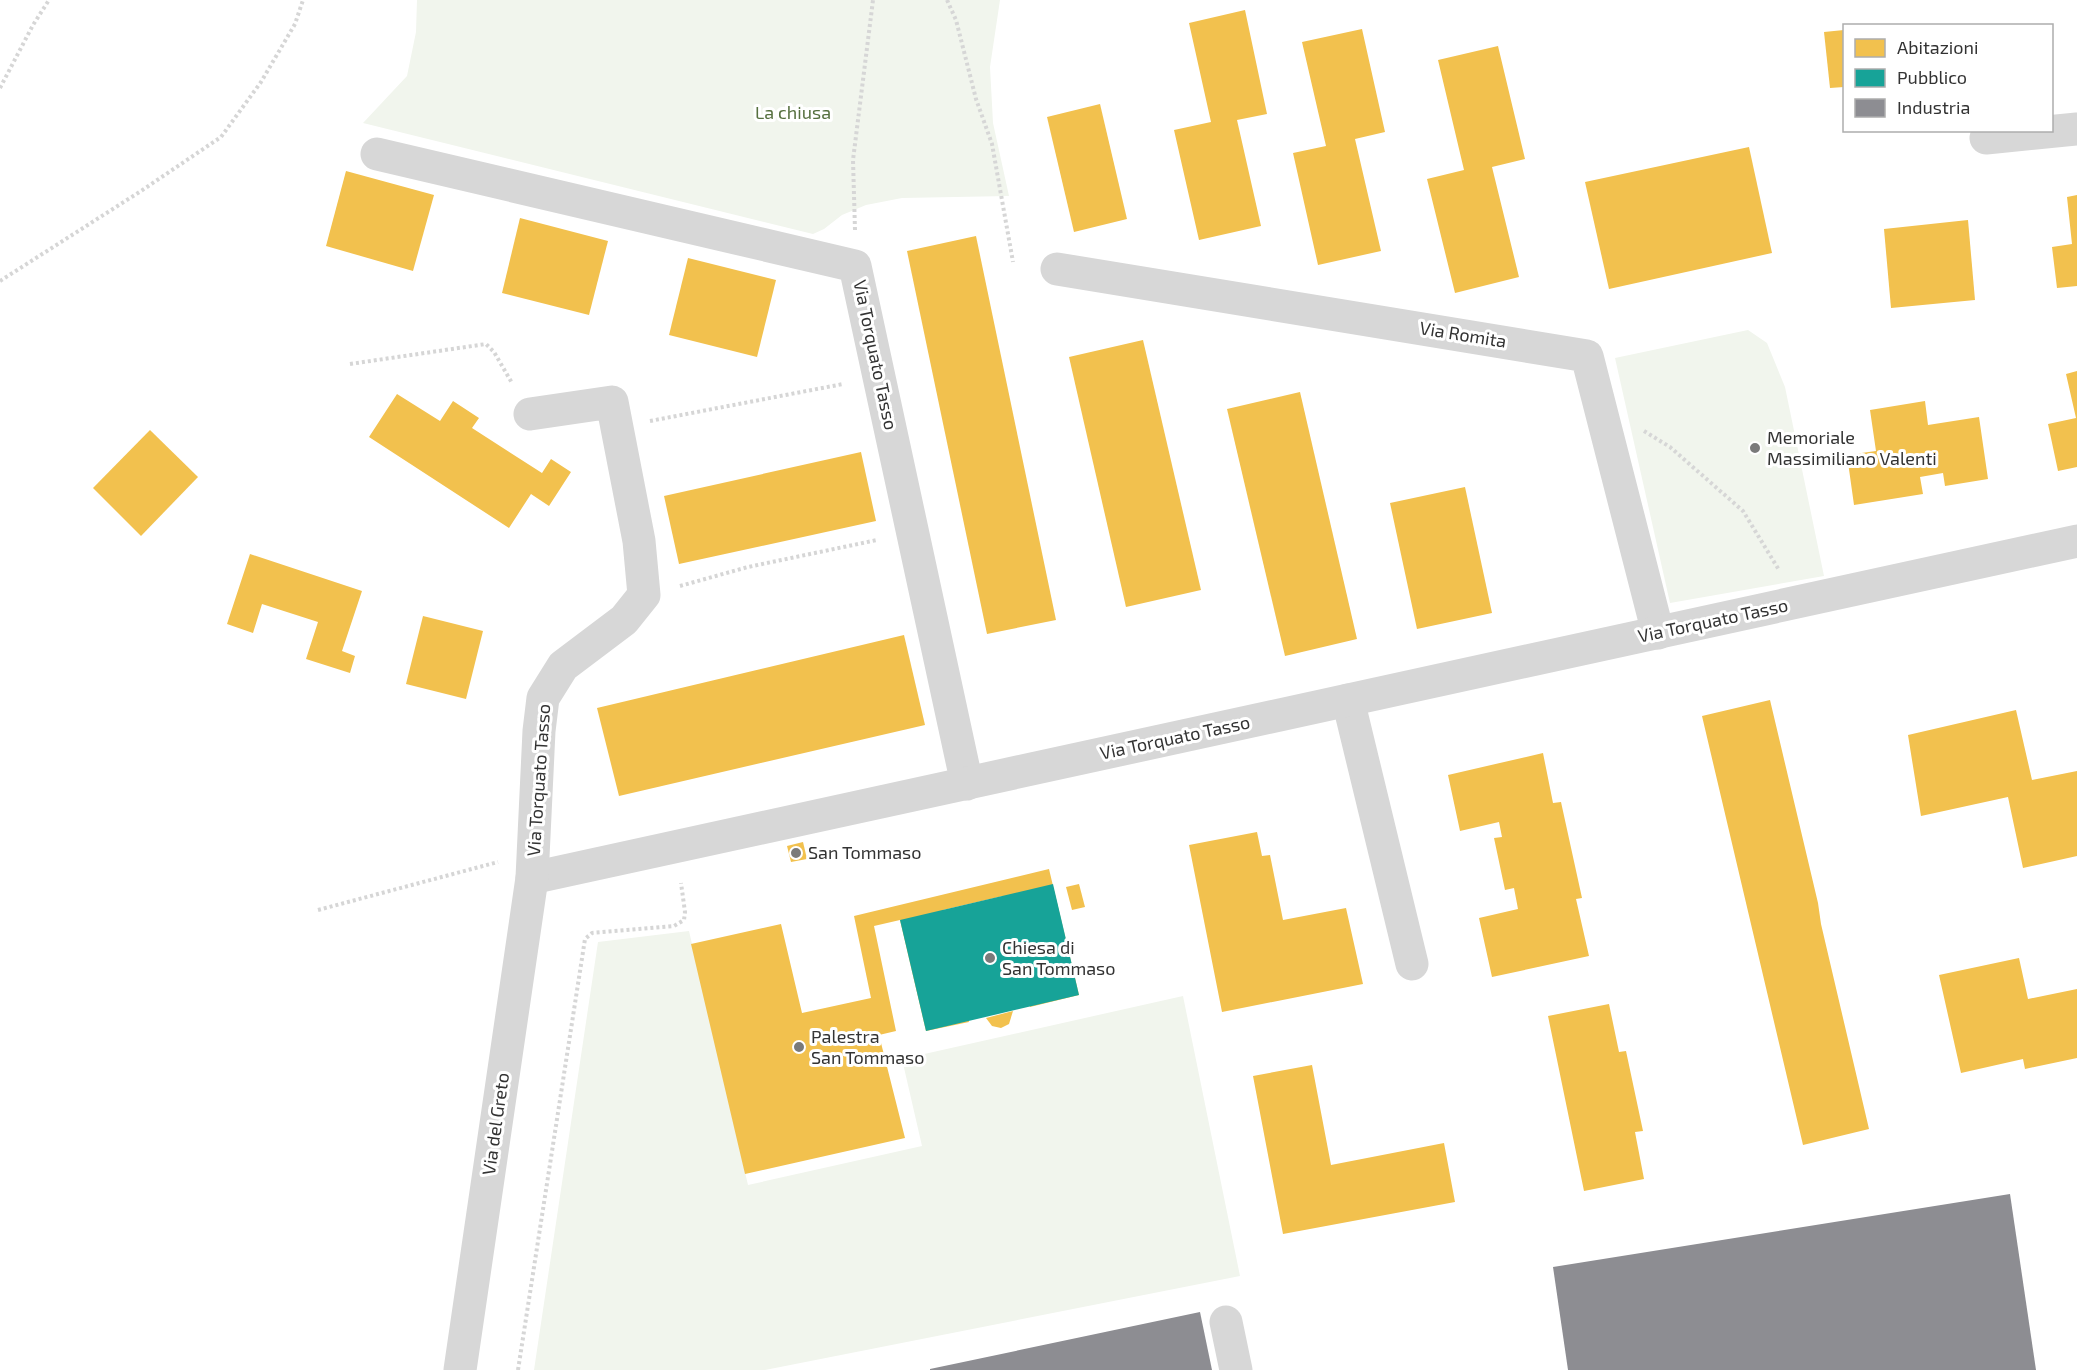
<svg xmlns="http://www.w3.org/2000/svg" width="2077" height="1370" font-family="'Exo 2',sans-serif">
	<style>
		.green { fill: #f1f5ed }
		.homes { fill: #f2c14e }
		.public { fill: #17a398 }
		.industry { fill: #8d8d92 }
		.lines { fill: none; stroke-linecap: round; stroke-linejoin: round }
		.path { stroke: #d6d6d6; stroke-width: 4; stroke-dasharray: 3 3; stroke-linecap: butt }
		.minor { stroke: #d7d7d7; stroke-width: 33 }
		.poi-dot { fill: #7a7a7a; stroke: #fff; stroke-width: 2 }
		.labels { text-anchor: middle; stroke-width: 6; stroke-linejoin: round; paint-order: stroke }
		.park-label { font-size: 18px; fill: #56703f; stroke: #fff }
		.street-label { font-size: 18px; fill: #333; stroke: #fff }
		.poi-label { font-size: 18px; fill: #333; stroke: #fff; text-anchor: start }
	</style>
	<rect width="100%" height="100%" fill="#fff"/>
	<g class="green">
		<polygon points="417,0 1000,0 990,67 993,123 1009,196 902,198 866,205 842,215 824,229 813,234 363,123 407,76 416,32"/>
		<polygon points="1748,330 1767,343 1785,387 1824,576 1670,603 1615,358"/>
		<polygon points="689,931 748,1185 922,1146 902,1059 1183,996 1240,1276 765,1370 534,1370 598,942"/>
	</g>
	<g class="homes">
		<polygon points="1245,10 1267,114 1237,120 1261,226 1199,240 1174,130 1211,122 1189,23"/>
		<polygon points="1362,29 1385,132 1355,139 1381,251 1318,265 1293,153 1326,146 1302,42"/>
		<polygon points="1844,30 1844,87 1830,88 1824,32"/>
		<polygon points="1498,46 1525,159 1492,167 1519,277 1455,293 1427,179 1464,170 1438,60"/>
		<polygon points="1100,104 1127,219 1074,232 1047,117"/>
		<polygon points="1749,147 1772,253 1609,289 1585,182"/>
		<polygon points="346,171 434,195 413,271 326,246"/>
		<polygon points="2077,195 2077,286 2057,288 2052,247 2072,244 2067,197"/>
		<polygon points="520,218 608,241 589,315 502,293"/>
		<polygon points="1968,220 1975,300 1891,308 1884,229"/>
		<polygon points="976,236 1056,620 987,634 907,251"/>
		<polygon points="688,258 776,280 757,357 669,335"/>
		<polygon points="1143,340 1201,590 1126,607 1069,357"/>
		<polygon points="2077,371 2077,467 2058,471 2048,424 2076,418 2066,374"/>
		<polygon points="1300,392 1357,639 1285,656 1227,409"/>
		<polygon points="397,394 440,421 453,401 479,418 472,428 542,473 551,459 571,472 549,506 531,494 509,528 369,437"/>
		<polygon points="1925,401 1928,425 1979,417 1988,479 1945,486 1943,473 1920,477 1923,494 1854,505 1847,455 1876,451 1870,410"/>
		<polygon points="150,430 198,477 141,536 93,488"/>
		<polygon points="861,452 876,521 679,564 664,496"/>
		<polygon points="1465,487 1492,613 1417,629 1390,503"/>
		<polygon points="250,554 362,591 342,651 355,656 350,673 306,659 318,622 262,604 253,633 227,624"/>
		<polygon points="423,616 483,631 466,699 406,684"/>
		<polygon points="904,635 925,725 619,796 597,708"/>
		<polygon points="1770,700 1818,903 1821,924 1869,1129 1803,1145 1702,716"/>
		<polygon points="2016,710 2032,780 2077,771 2077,856 2023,868 2008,797 1921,816 1908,735"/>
		<polygon points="1543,753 1553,803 1561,802 1582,898 1576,899 1589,956 1492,977 1479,918 1518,909 1514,888 1505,890 1494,838 1502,837 1499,822 1460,831 1448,775"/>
		<polygon points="1257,832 1262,856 1270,855 1283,920 1346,908 1363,984 1222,1012 1189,845"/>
		<polygon points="803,842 807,859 791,862 787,846"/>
		<polygon points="1049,869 1079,995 1030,1007 1003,896 943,910 969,1022 926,1031 900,920 874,926 896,1031 879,1035 905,1138 745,1174 691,944 781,924 802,1013 871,998 854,916"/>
		<polygon points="1079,884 1085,907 1072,910 1066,887"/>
		<polygon points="2019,958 2028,999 2077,989 2077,1058 2025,1069 2023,1059 1961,1073 1939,975"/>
		<polygon points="1609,1004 1619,1052 1626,1051 1643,1131 1635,1132 1644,1179 1584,1191 1548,1016"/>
		<polygon points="1013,1011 1009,1024 1001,1028 992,1026 986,1018"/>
		<polygon points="1312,1065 1331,1165 1444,1143 1455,1202 1283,1234 1253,1076"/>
	</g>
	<polygon class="public" points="1053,884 1079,995 926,1031 900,920"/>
	<g class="industry">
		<polygon points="2010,1194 2036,1370 1568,1370 1553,1267"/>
		<polygon points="1200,1312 1212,1370 930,1370 930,1369"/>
	</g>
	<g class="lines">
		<g class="path">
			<polyline points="947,0 956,20 976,99 992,144 1013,262"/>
			<polyline points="0,88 33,25 49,0"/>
			<polyline points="855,230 853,160 873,0"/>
			<polyline points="0,281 141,191 221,137 261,82 295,24 303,0"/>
			<polyline points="350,364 486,344 494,352 512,383"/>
			<polyline points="650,421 843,384"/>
			<polyline points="1644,431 1670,447 1743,511 1779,570"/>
			<polyline points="680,586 748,567 877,540"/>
			<polyline points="318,910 498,862"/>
			<polyline points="518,1370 585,939 592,933 674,926 684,920 685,912 681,883"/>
		</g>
		<g class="minor">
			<polyline points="1986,138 2077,129"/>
			<polyline points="377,154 855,266 967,784"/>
			<polyline points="1057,269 1587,356 1658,633"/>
			<polyline points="1348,700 1412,964"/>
			<polyline points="532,878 2077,541"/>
			<polyline points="1226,1322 1236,1370"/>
			<polyline points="460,1370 532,878 539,731 543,698 563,666 624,620 644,595 639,541 612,402 530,414"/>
		</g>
	</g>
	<g class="poi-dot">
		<circle cx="1755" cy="448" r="6"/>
		<circle cx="796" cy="853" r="6"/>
		<circle cx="990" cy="958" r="6"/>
		<circle cx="799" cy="1047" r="6"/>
	</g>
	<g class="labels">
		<g class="park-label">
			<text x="793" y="119">La chiusa</text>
		</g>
		<g class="street-label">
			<text transform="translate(1463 335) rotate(9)" y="6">Via Romita</text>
			<text transform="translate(875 355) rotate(78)" y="6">Via Torquato Tasso</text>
			<text transform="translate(1713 621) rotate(-12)" y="6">Via Torquato Tasso</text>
			<text transform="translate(1175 738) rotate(-12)" y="6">Via Torquato Tasso</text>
			<text transform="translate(539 780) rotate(-86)" y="6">Via Torquato Tasso</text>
			<text transform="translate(496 1124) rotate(-82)" y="6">Via del Greto</text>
		</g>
		<g class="poi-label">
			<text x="1767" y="444">Memoriale<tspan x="1767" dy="21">Massimiliano Valenti</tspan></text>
			<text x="808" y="859">San Tommaso</text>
			<text x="1002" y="954">Chiesa di<tspan x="1002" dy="21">San Tommaso</tspan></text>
			<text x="811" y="1043">Palestra<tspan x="811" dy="21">San Tommaso</tspan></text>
		</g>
	</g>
	<rect x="1843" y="24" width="210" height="108" fill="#ffffff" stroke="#adadad" stroke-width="1.5"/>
	<rect x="1855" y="39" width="30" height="18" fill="#f2c14e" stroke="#adadad" stroke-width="1.5"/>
	<text x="1897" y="54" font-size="18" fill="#333333">Abitazioni</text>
	<rect x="1855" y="69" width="30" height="18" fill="#17a398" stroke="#adadad" stroke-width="1.5"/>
	<text x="1897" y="84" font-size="18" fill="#333333">Pubblico</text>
	<rect x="1855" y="99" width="30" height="18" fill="#8d8d92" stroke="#adadad" stroke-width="1.5"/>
	<text x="1897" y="114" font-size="18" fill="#333333">Industria</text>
</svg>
